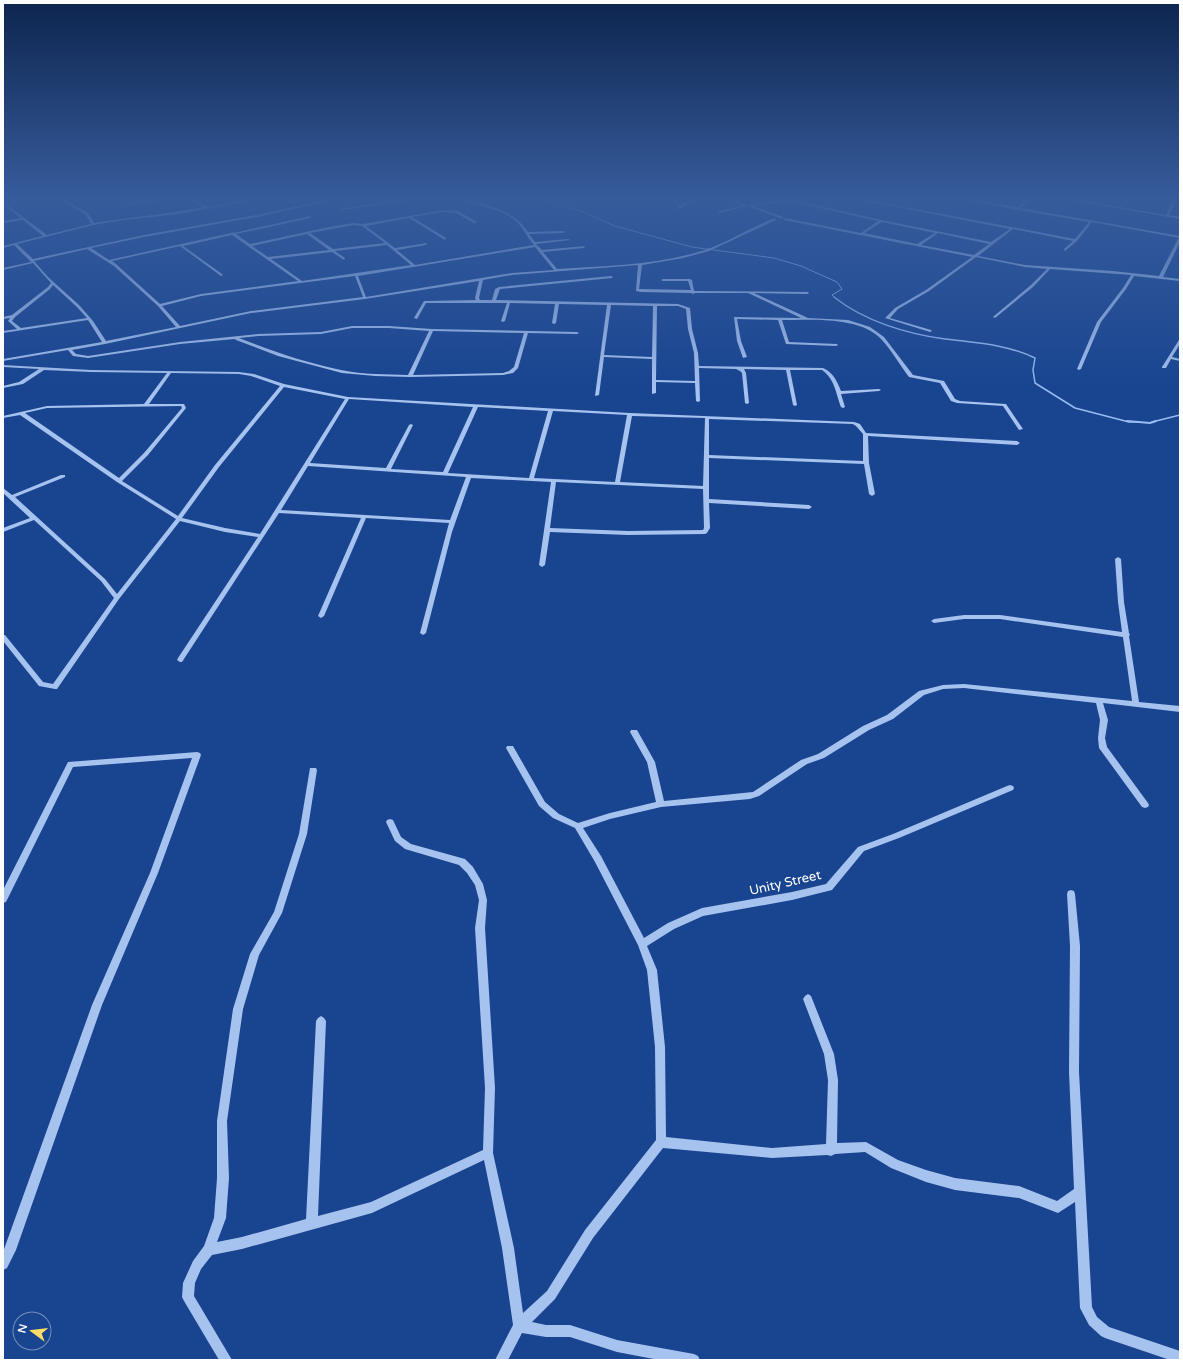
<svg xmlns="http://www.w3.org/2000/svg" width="1183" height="1363" font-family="'Varela Round',sans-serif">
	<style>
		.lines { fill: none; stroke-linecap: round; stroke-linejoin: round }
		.stream-far2 { stroke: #98bbf2; stroke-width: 1 }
		.stream-far1 { stroke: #98bbf2; stroke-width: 1.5 }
		.stream { stroke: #98bbf2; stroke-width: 2 }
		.minor { fill: #a6c2ef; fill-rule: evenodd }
		.labels { text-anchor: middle; stroke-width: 3.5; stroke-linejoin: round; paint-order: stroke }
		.near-street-label { font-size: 13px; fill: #fff; stroke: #184490 }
	</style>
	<rect width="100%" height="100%" fill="#184490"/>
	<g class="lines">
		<polyline class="stream-far2" points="542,199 583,212 615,226 692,247 774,258 801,266 837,282 842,289 832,295 835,298"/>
		<g class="stream-far1">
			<path d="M 834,297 C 864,321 907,334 945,339 C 977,343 1006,344 1035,358 L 1033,370 L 1035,383 L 1075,408 L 1129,422 L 1137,422"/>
			<polyline points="1152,422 1180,415"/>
		</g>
		<polyline class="stream" points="1127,421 1150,423 1156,421"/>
		<g class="minor">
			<path d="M 59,199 L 63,199 L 88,213 L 94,223 C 131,217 168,214 204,207 L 188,199 L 192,199 L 208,207 L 250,199 L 257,199 L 179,214 L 123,220 L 93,225 L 17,244 L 33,259 L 144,235 L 262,214 L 330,199 L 336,199 L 262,216 L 144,237 L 91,248 L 109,260 L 231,233 L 232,232 L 234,233 L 310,216 L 311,218 L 236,234 L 250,244 L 329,227 L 354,223 L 363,224 L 444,210 L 458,211 L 477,222 L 474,223 L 456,213 L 444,212 L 412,217 L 446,238 L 445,240 L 409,218 L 366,226 L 395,248 L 427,243 L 426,245 L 397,250 L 415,265 L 534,245 C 527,237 523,227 515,220 C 499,207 478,207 460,199 C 467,199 473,201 479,203 C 499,208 516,214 528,232 L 563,231 L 565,232 L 563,233 L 529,234 L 535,242 L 568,239 L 570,240 L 536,244 L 542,250 L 585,246 L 584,248 L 543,252 L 557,269 C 607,266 658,265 705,250 C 729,242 751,227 775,218 L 776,220 L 709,251 L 683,258 L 642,265 L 639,289 L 691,290 L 688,281 L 663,281 L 661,280 L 663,279 L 690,279 L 692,280 L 694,291 L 808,292 L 809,293 L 807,294 L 754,293 L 808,318 L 848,320 L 870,327 L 884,337 L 913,375 L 944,381 L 955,399 L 960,401 L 1006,404 L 1023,429 L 1019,430 L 1003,406 L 957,403 L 951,401 L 940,383 L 909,377 C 900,365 892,351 882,340 C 861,316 811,320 782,320 L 789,342 L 837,344 L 838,345 L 836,346 L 786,344 L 778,320 L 737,319 L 741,341 L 747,357 L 743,358 L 737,341 L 734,317 L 801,318 L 748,293 L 695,293 L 693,294 L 691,293 L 641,292 L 636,291 L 638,265 L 512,275 L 483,280 L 479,298 L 480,300 L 492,300 L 495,289 L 499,287 L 611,276 L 613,277 L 612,278 L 500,289 L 496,300 L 678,304 L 690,308 L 692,329 L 698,353 L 699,366 L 823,368 C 833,372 837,381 841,391 L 879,389 L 881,390 L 879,391 L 841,394 L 845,407 L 843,408 L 841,407 C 836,394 835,379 822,370 L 790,370 L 797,405 L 795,406 L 793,405 L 786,370 L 744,369 L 746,373 L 749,403 L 747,404 L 745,403 L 742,373 L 740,371 L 736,369 L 699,368 L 700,401 L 698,402 L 696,401 L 695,383 L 656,382 L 656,393 L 652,394 L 652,359 L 604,357 L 599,395 L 595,396 L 607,305 L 559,304 L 556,323 L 554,324 L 552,323 L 555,304 L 510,303 L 505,321 L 503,322 L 501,321 L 507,303 L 426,303 L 417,319 L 414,318 L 424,301 L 476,300 L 475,298 L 479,281 L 365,299 L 251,313 L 105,344 L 72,350 L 76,354 L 88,356 L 180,342 L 258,334 L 321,332 L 352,326 L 389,326 L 432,329 L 577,332 L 579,333 L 577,334 L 528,333 L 518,368 L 513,373 L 503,375 L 410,377 L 375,376 L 342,373 L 278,356 L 236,340 L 235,339 L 180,344 L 88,358 L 73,356 L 68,350 L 3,361 L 3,359 L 102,342 L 88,320 L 3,333 L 3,331 L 17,329 L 8,321 L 10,318 L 3,319 L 3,317 L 12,315 L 48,287 L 51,283 L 33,263 L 3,270 L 3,268 L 31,262 L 14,245 L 3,248 L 3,246 L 43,236 L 23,220 L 3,223 L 3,221 L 21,218 L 3,204 L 3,202 L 47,235 L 91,224 L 86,215 ZM 354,225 L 362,226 L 385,243 L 333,249 L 310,233 ZM 307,234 L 329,250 L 268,257 L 252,246 ZM 232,235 L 298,281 L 201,294 L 160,304 L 116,264 L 112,261 L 180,246 L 221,276 L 223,275 L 222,274 L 183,246 ZM 387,245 L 411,265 L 302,281 L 271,259 L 332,252 L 344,260 L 345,258 L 335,251 ZM 535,247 L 554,270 L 512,273 L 366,297 L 358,276 ZM 87,249 L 114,266 L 158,306 L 176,327 L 106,341 L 93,321 L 79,305 L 48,277 L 34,261 ZM 355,276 L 363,297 L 251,311 L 180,326 L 162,306 L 201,296 ZM 53,285 L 77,307 L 87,318 L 21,328 L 12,321 L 15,317 L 50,289 ZM 611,305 L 653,306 L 652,357 L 604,355 ZM 657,306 L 678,306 L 686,309 L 688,329 L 694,353 L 695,381 L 656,380 ZM 352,328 L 389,328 L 429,331 L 408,375 C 386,374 363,375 341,370 C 306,363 272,351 239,338 L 258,336 L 321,334 ZM 433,331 L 524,333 L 514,367 L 509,371 L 503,373 L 413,375 Z"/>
			<polygon points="156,199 164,199 126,205 124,204"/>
			<polygon points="405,199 413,199 342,210 340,209"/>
			<polygon points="665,199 670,199 685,203 693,199 697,199 679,209 678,207 683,204"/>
			<polygon points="731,199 735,199 747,206 719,213 719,211 742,206"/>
			<path d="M 783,199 L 789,199 L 881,220 L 991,242 L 1010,229 L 856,199 L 863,199 L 1075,239 L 1089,222 L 1018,210 L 965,199 L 972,199 L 1018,207 L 1026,199 L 1030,199 L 1021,208 L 1180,236 L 1180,238 L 1092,222 L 1077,241 L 1065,251 L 1064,249 L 1073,241 L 1013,229 L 978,256 L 1025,265 L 1113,271 L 1159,276 L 1178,239 L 1180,238 L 1180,242 L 1163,277 L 1180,279 L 1180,281 L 1134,276 L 1126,289 L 1101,322 L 1081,369 L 1079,370 L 1077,369 L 1097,322 L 1123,288 L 1131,275 L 1050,269 L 1033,287 L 995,318 L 993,317 L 994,316 L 1031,285 L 1047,269 L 1025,267 L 976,257 L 929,291 L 898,309 L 890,318 L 931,330 L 932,331 L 930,332 L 885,318 L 895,308 L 926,290 L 972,257 L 784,220 L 785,218 L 861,233 L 878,221 L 789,201 L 753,206 L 783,217 L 782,219 L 747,206 L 784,200 ZM 882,222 L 935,233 L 917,244 L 864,233 ZM 938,233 L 989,244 L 974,255 L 921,245 Z"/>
			<polygon points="1066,199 1073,199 1166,215 1173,199 1177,199 1169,215 1180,217 1180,219"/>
			<polygon points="1179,340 1180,340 1180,344 1172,357 1180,359 1180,361 1171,359 1166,368 1162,368 1162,367"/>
			<path d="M 3,365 L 91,370 L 239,372 L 254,374 L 284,384 L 348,397 L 630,413 L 854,422 L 860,424 L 866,433 L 1017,441 L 1020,443 L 1017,445 L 868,436 L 869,463 L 875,494 L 872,496 L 869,494 L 864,464 L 709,458 L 709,499 L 809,505 L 812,507 L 809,509 L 709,503 L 710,528 L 707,533 L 705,534 L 628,535 L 550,532 L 545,565 L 542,567 L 539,565 L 551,482 L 471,478 L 452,532 L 426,633 L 423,635 L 420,633 L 449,523 L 366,518 L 324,616 L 321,618 L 318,616 L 361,518 L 279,513 L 182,662 L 180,662 L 177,660 L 178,658 L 258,537 L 225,532 L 180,521 L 119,599 L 57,689 L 55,689 L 39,686 L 3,641 L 3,635 L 5,635 L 43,682 L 53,684 L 114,598 L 101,581 L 34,520 L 3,532 L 3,528 L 30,518 L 3,493 L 3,488 L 12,495 L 61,475 L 65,475 L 65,477 L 15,497 L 105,579 L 117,594 L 176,519 L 117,482 L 20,415 L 3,418 L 3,416 L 47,406 L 144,404 L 167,373 L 91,372 L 44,370 L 23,384 L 3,388 L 3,386 L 19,382 L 39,369 L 3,367 ZM 171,373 L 239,374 L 251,376 L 280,386 L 215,465 L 178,516 L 122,481 L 148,455 L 186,408 L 184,404 L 149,404 ZM 284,387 L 345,399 L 260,534 L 225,528 L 182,518 L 219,467 ZM 349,399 L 473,407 L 443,472 L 391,469 L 413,425 L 411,424 L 409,425 L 386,468 L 310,463 ZM 181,406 L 182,408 L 144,453 L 119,478 L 25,413 L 47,408 ZM 478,407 L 548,411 L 529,478 L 448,473 ZM 553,411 L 627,415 L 615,482 L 534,478 ZM 632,416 L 705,418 L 703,486 L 620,482 ZM 709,419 L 853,424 L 856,426 L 863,434 L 863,461 L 709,455 ZM 308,466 L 466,477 L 450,520 L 281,510 ZM 556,482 L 703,489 L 704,528 L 703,530 L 628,531 L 550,528 Z"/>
			<polygon points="1118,557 1121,559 1124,602 1129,633 1130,635 1129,636 1139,702 1180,706 1180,712 1103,703 1108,720 1105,738 1107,747 1148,803 1149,805 1148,807 1145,808 1142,807 1099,748 1098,738 1100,720 1096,703 964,688 943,689 924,695 893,719 869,730 824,758 807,764 759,796 750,799 661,807 610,819 583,828 601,856 644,938 668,923 702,908 792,892 826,884 858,847 893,834 1007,786 1010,785 1013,786 1014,788 1013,790 899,838 864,851 832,890 792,900 703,916 674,929 647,946 657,970 665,1047 666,1137 772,1148 826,1144 828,1080 824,1054 803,999 805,996 808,994 811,996 834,1054 838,1080 837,1143 866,1142 898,1160 926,1170 955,1178 1019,1186 1057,1201 1074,1189 1069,1072 1070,946 1067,894 1068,891 1071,890 1074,891 1075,894 1080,946 1079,1072 1092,1307 1097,1317 1109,1327 1180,1351 1180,1360 1170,1360 1105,1338 1101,1336 1089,1325 1080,1308 1075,1202 1058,1213 1019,1198 955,1190 926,1182 891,1168 865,1152 835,1154 831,1156 827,1155 772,1158 663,1148 593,1238 555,1299 532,1322 546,1325 570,1325 617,1340 694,1354 698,1356 700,1360 659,1360 617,1352 570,1337 546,1337 522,1333 508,1360 495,1360 513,1325 502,1248 484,1160 372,1213 242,1249 212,1255 201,1269 195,1283 194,1296 232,1360 219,1360 184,1301 182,1297 183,1283 193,1261 204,1246 214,1218 217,1178 217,1121 233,1009 250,954 274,912 299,834 310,768 316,768 317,770 307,834 282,913 259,955 243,1009 227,1121 229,1178 226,1218 217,1242 242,1237 306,1219 316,1021 318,1018 321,1016 324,1018 326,1021 318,1216 371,1202 483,1150 485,1088 475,928 479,900 475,885 467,873 459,865 405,849 395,841 394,839 386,822 387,820 390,819 393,820 401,837 411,844 465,859 473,867 483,884 487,900 485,928 495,1088 493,1153 514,1248 523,1313 547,1291 585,1230 656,1140 655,1047 647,970 638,945 595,862 575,828 553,818 539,806 506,748 507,746 513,746 545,802 559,814 578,823 610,813 656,802 647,762 630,732 631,730 637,730 655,762 664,801 753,792 801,760 818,754 863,726 887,715 919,691 943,685 964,684 1132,701 1123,637 1000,619 964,619 934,623 931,621 934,619 964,615 1000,615 1122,632 1118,602 1115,559"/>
			<polygon points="197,752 200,753 201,755 158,873 102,1005 16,1250 7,1268 3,1270 3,1252 92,1005 150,873 192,758 73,767 6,902 3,903 3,890 68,762"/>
		</g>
	</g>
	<linearGradient id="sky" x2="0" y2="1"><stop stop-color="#0d254f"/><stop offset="0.51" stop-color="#375c9c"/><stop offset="1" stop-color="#375c9c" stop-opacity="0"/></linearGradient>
	<rect width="1183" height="390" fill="url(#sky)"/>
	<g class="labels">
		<g class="near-street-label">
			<text transform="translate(785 882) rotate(-13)" y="5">Unity Street</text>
		</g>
	</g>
	<rect width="1183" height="1363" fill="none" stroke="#ffffff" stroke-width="8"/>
	<g transform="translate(32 1331) rotate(285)"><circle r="19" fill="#184490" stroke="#748fbc"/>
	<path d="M0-3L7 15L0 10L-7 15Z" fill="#ffdd64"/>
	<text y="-6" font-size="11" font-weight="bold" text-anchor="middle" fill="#ffffff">N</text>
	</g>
</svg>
